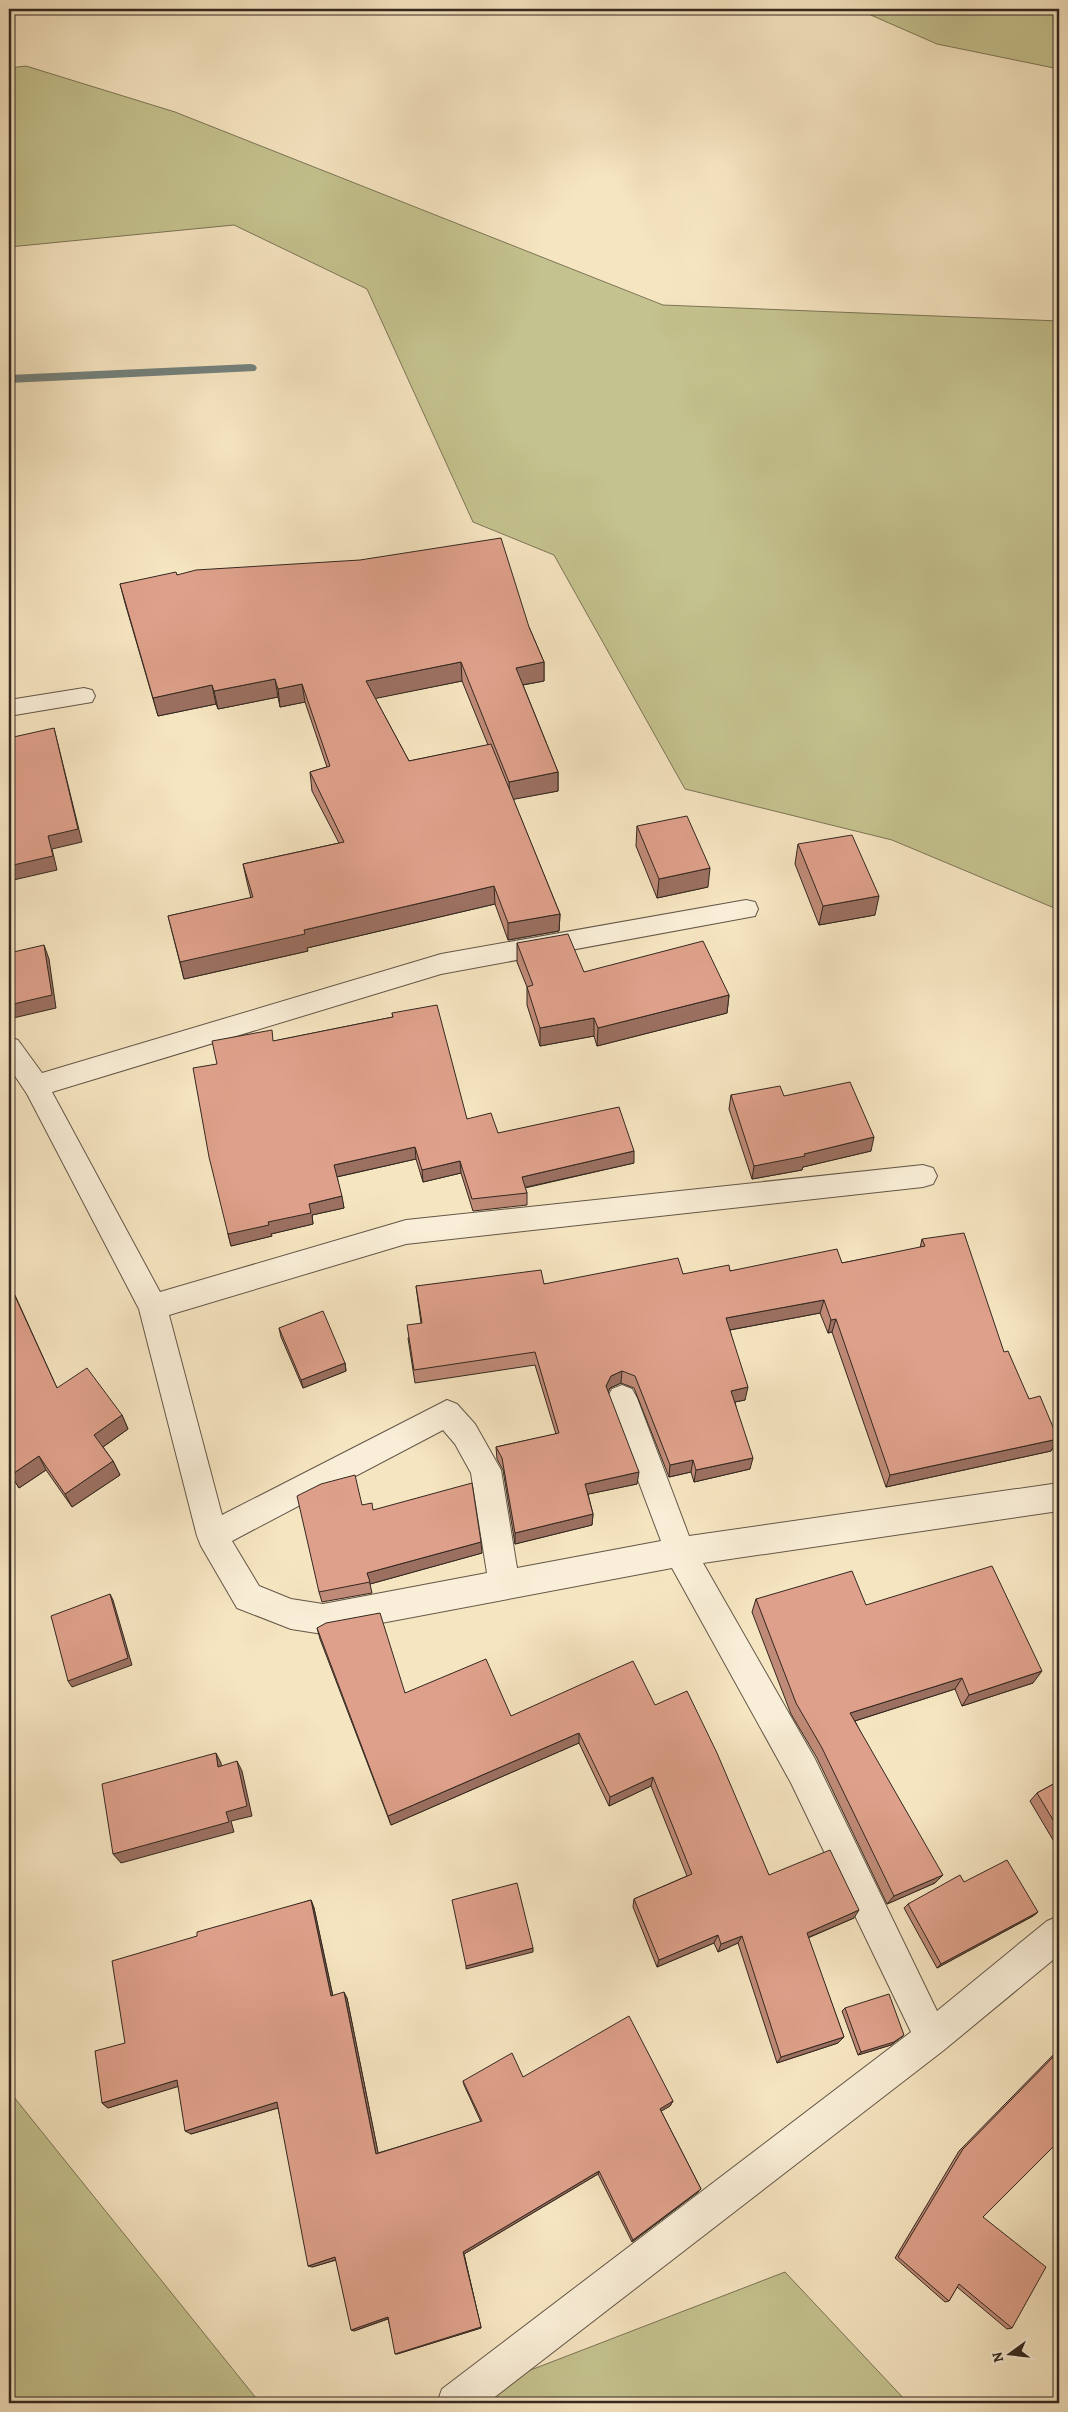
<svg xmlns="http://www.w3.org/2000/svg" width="1068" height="2412" font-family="Alegreya,serif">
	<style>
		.green { fill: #c4c28e; stroke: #7c7557 }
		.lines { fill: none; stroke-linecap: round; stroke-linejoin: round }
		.stream { fill: #74817c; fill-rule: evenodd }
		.minor-casing { stroke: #645748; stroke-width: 2 }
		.minor { fill: #f9eed7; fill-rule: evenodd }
		.wall { fill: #bf8a77; stroke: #342820; fill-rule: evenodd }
		.shaded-wall { fill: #9b7061; stroke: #342820 }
		.building { fill: #dea08a; stroke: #342820 }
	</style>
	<rect width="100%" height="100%" fill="#f6e5c1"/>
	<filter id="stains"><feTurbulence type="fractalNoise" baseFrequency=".004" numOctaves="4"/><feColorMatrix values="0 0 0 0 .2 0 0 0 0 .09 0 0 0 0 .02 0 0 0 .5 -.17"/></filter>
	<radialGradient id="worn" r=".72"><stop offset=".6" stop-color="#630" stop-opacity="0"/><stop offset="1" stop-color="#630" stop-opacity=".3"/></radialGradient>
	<g class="green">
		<polygon points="857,9 1059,9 1059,69 937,44"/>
		<polygon points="26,66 175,112 663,305 1059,321 1059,910 892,840 685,789 554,555 473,522 367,289 234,225 9,247 9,68"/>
		<polygon points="9,2091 260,2403 9,2403"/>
		<polygon points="785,2272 908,2403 445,2403"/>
	</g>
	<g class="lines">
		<polygon class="stream" points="251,364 255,365 257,368 255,371 9,383 9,375"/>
		<defs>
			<g id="minor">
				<polygon points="84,688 92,690 95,696 92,702 9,716 9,700"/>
				<path d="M 746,900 L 755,902 L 758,909 L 755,916 L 441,974 L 52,1092 L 160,1292 L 406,1220 L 923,1165 L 933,1168 L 937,1176 L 933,1184 L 923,1187 L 406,1244 L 169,1315 L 222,1515 L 447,1400 L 457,1404 L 475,1424 L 501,1470 L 517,1568 L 661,1541 L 607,1398 L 612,1389 L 622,1385 L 632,1389 L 637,1398 L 689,1536 L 1059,1483 L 1059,1511 L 703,1563 L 815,1759 L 937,2011 L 1047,1921 L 1059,1916 L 1059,1955 L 944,2050 L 487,2403 L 437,2403 L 442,2389 L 911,2032 L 791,1783 L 672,1568 L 323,1634 L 291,1629 L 237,1608 L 201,1546 L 197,1536 L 139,1309 L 27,1094 L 9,1067 L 9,1037 L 18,1040 L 42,1073 L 441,954 ZM 443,1430 L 455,1444 L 471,1473 L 487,1573 L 323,1604 L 291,1599 L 259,1586 L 232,1541 Z"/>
			</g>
		</defs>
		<use href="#minor" class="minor-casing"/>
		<use href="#minor" class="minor"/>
	</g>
	<g class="wall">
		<path d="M 177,575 L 529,627 L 544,662 L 544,681 L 523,685 L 558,772 L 558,791 L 513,799 L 560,914 L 559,931 L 508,940 L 495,904 L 307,948 L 308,951 L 184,979 L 168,916 L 251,898 L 247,882 L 243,864 L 339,843 L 312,791 L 310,772 L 327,767 L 305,702 L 280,707 L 278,697 L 218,709 L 216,704 L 158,716 L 125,603 L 120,584 ZM 462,681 L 488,745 L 409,761 L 375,698 Z"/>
		<polygon points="637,826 708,887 657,898 636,846"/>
		<polygon points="798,844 875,915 819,925 795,864"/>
		<polygon points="517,943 584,972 729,995 727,1013 597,1046 594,1036 540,1046 527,1005 527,987 517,962"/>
		<polygon points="392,1013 467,1119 498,1133 634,1163 525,1188 527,1193 527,1205 473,1211 461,1173 423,1182 416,1159 337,1177 344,1208 312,1215 313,1224 271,1234 272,1236 231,1246 228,1234 274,1041 393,1017"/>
		<polygon points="731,1095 784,1096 871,1151 803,1167 802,1170 752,1179 729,1109"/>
		<polygon points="922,1239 1004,1352 1029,1399 1058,1439 1051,1451 886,1487 832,1332 828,1333 820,1313 730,1330 745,1400 735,1402 750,1469 694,1482 691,1472 669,1477 634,1388 621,1383 610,1388 608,1392 637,1484 588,1494 593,1514 592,1525 515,1544 503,1470 497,1459 496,1447 556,1434 535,1365 415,1383 408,1338 421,1323 416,1286 544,1284 683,1274 842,1263 920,1248"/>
		<polygon points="9,1282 57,1388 122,1415 128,1429 103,1447 113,1461 120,1475 72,1507 46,1470 19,1488 11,1475 9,1467"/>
		<polygon points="279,1328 345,1363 346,1371 303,1388 281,1337"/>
		<polygon points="362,1505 373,1510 482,1553 370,1584 372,1593 322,1602 319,1592"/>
		<polygon points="756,1599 866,1605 1033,1683 962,1706 955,1689 855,1721 935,1883 887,1904 817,1758 791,1714 752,1612"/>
		<polygon points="317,1628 405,1693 511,1716 655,1705 769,1875 854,1918 808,1938 844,2037 838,2043 777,2063 738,1943 718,1952 714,1943 657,1967 633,1907 634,1899 687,1876 651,1786 609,1806 579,1743 391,1825 320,1639"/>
		<polygon points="1059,1781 1059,1850 1030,1801 1037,1793"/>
		<polygon points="964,1882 1038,1912 1033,1916 937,1968 904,1908 908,1904"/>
		<polygon points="311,1900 314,1908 333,1996 347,1998 378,2153 481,2122 464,2085 463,2081 523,2077 673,2101 670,2106 661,2111 701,2189 698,2192 632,2242 598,2174 464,2254 481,2328 397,2354 388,2319 354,2331 336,2260 312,2267 278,2108 191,2134 178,2086 108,2108 102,2103 125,2043 197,1936"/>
		<polygon points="845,2008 904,2035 891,2045 858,2055 842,2011"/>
		<polygon points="1059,2049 1059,2141 983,2217 1012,2328 1007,2329 957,2287 949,2301 945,2302 895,2258 959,2151"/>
	</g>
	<g class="shaded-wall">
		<polygon points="461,662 462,681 368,700 366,681"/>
		<polygon points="544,662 544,681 516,686 516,668"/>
		<polygon points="275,679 278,697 218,709 214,691"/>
		<polygon points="302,684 305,702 280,707 278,689"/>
		<polygon points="212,685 216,704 158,716 153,698"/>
		<polygon points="54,728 82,842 52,849 57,870 9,881 9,866 48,836"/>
		<polygon points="558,772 558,791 510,800 509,782"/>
		<polygon points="710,868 708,887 657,898 659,879"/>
		<polygon points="494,886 495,904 307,948 308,951 184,979 180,962 304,930"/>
		<polygon points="879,896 875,915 819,925 823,906"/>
		<polygon points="560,914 559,931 508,940 508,923"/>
		<polygon points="44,945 49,959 56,1008 9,1019 9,1005"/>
		<polygon points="729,995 727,1013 597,1046 598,1028"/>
		<polygon points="594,1018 594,1036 540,1046 540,1028"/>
		<polygon points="874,1137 871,1151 803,1167 802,1170 752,1179 754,1166"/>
		<polygon points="415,1147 416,1159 336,1177 334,1165"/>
		<polygon points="634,1151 634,1163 522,1188 522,1177"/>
		<polygon points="460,1161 461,1173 423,1182 422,1170"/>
		<polygon points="342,1196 344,1208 312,1215 313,1224 271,1234 272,1236 231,1246 228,1234 268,1222 309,1204"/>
		<polygon points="824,1300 820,1313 724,1331 726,1318"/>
		<polygon points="836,1319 832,1332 828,1333 831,1320"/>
		<polygon points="345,1363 346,1371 303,1388 301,1380"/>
		<polygon points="622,1371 621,1383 610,1388 605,1399 606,1386 611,1376"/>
		<polygon points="748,1387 745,1400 729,1403 731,1391"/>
		<polygon points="122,1415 128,1429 100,1449 94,1435"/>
		<polygon points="1058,1439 1051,1451 886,1487 890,1475"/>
		<polygon points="39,1456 46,1470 19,1488 11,1475"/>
		<polygon points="753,1458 750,1469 694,1482 696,1470"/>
		<polygon points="693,1460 691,1472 669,1477 670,1465"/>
		<polygon points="113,1461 120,1475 72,1507 65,1494"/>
		<polygon points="639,1472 637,1484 584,1495 585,1484"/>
		<polygon points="593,1514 592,1525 515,1544 515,1533"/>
		<polygon points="481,1542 482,1553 370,1584 367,1573"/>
		<polygon points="110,1594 113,1600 132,1665 72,1687 68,1681"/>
		<polygon points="1042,1671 1033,1683 962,1706 969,1695"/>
		<polygon points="962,1678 955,1689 845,1724 850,1713"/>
		<polygon points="579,1733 579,1743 391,1825 388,1816"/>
		<polygon points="216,1753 221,1763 223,1777 218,1767"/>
		<polygon points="237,1761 242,1771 252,1816 231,1821 234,1832 121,1863 113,1854 226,1812"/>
		<polygon points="653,1777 651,1786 609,1806 610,1797"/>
		<polygon points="943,1875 935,1883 887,1904 894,1896"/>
		<polygon points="311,1900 314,1908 334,2002 331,1996"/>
		<polygon points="859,1910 854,1918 802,1940 807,1933"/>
		<polygon points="1038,1912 1033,1916 937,1968 941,1964"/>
		<polygon points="718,1935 714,1943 657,1967 659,1960"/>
		<polygon points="742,1936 738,1943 718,1952 721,1944"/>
		<polygon points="533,1948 533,1952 466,1969 466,1966"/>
		<polygon points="344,1992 347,1998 379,2157 376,2154"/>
		<polygon points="904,2035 891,2045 858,2055 861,2052"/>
		<polygon points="844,2037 838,2043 777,2063 781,2057"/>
		<polygon points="177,2080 183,2085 108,2108 102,2103"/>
		<polygon points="673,2101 670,2106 658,2113 660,2109"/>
		<polygon points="277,2102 281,2107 191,2134 185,2131"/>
		<polygon points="599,2171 598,2174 464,2254 481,2328 397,2354 395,2354 463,2252"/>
		<polygon points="701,2189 698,2192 632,2242 633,2240"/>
		<polygon points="335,2257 339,2259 312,2267 308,2266"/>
		<polygon points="388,2317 390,2318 354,2331 351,2330"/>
	</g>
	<g class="building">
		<polygon points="501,538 529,627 544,662 516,668 558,772 509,782 461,662 366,681 409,761 491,744 560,914 508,923 494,886 304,930 305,934 180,962 168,916 253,897 243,864 344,842 310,772 330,766 302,684 278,689 275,679 214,691 212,685 153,698 120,584 176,572 177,575 196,570 360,560"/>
		<polygon points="54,728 78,829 48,836 53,856 9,866 9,738"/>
		<polygon points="687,816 710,868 659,879 637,826"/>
		<polygon points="852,835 879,896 823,906 798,844"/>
		<polygon points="568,934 584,972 703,941 729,995 598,1028 594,1018 540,1028 527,987 533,985 517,943"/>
		<polygon points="44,945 52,995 9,1005 9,953"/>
		<polygon points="437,1005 467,1119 491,1113 498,1133 619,1107 634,1151 522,1177 527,1193 472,1199 460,1161 422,1170 415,1147 334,1165 342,1196 309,1204 311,1213 268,1222 269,1225 228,1234 209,1157 193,1068 217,1064 212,1041 272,1030 273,1041 393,1017 392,1013"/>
		<polygon points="850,1082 874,1137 804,1154 805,1156 754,1166 731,1095 780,1086 784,1096"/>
		<polygon points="964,1233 1004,1352 1008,1351 1029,1399 1040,1396 1058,1439 890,1475 836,1319 831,1320 824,1300 726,1318 748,1387 731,1391 753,1458 696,1470 693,1460 670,1465 635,1376 622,1371 611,1376 606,1386 639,1472 585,1484 593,1514 515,1533 502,1458 496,1447 559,1433 535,1352 414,1370 407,1325 422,1323 416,1286 541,1270 544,1284 678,1258 683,1274 729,1265 730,1271 837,1249 842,1263 925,1246 922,1239"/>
		<polygon points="9,1283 57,1388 87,1368 122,1415 94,1435 113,1461 65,1494 39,1456 11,1475 9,1467"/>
		<polygon points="323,1311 345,1363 301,1380 279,1328"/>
		<polygon points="355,1475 362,1505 372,1503 373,1510 472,1483 481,1542 367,1573 370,1582 319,1592 297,1496 321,1484"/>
		<polygon points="992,1566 1042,1671 969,1695 962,1678 850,1713 943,1875 894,1896 822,1748 796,1703 756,1599 852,1571 866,1605"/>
		<polygon points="110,1594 128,1658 68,1681 51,1616"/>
		<polygon points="380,1613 405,1693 486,1659 511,1716 633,1661 655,1705 687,1691 717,1753 769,1875 830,1850 859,1910 807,1933 844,2037 781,2057 742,1936 721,1944 718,1935 659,1960 634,1899 692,1874 653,1777 610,1797 579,1733 388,1816 317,1628 326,1623"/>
		<polygon points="216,1753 218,1767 237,1761 247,1806 226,1812 229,1822 113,1854 102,1784"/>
		<polygon points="1059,1781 1059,1830 1037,1793"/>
		<polygon points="1007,1860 1038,1912 941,1964 908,1904 960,1875 964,1882"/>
		<polygon points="517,1883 533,1948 466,1966 452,1900"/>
		<polygon points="311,1900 331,1996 344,1992 376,2154 482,2121 463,2081 512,2053 523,2077 629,2016 673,2101 660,2109 701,2189 633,2240 599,2171 463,2252 481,2327 395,2354 388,2317 351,2330 335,2257 308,2266 277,2102 185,2131 177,2080 102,2103 95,2051 125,2043 112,1961 197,1936 197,1932"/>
		<polygon points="889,1994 904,2035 894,2042 861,2052 845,2008"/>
		<polygon points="1059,2051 1059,2141 983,2217 1046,2267 1012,2328 959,2284 949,2301 898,2257 963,2149"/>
	</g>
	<rect width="1068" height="2412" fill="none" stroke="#f6e5c1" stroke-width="30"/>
	<rect x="10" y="10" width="1048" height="2392" fill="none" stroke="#342820" stroke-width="2.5"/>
	<rect x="15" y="15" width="1038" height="2382" fill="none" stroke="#342820"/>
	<g transform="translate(1010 2354) rotate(255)" stroke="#f9eed7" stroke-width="4" paint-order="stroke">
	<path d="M0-4L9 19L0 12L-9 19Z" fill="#342820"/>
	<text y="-8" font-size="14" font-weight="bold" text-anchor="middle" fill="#342820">N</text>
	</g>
	<rect width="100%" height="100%" filter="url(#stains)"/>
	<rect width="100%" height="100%" fill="url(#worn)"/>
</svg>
